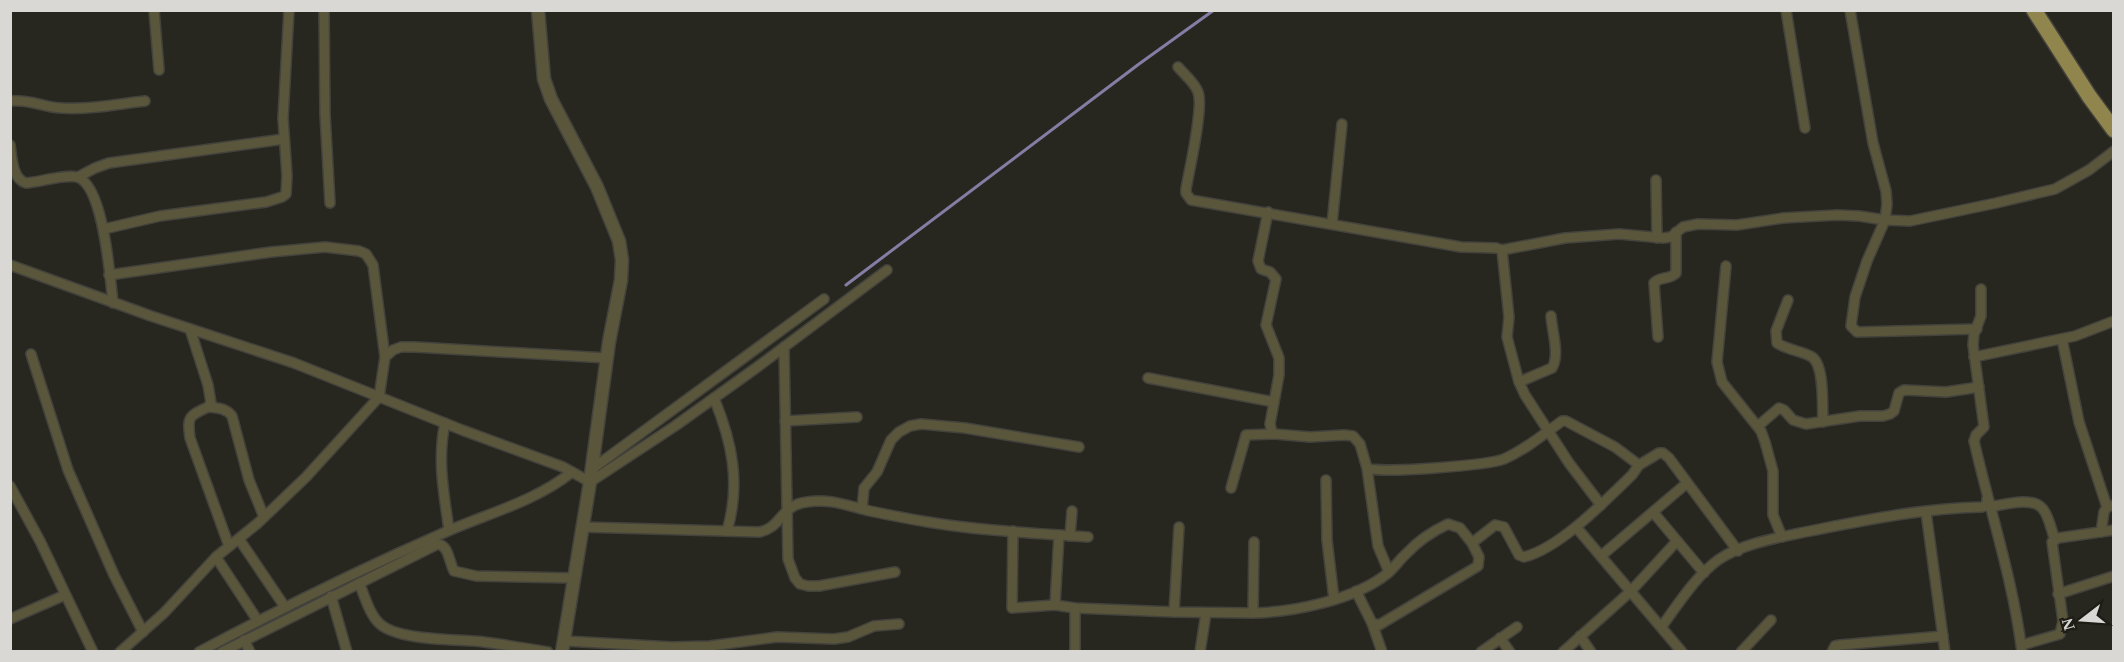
<svg xmlns="http://www.w3.org/2000/svg" width="2124" height="662" font-family="Georgia,serif">
	<style>
		.lines { fill: none; stroke-linecap: round; stroke-linejoin: round }
		.stream { stroke: #847da4; stroke-width: 3 }
		.minor-casing { stroke: #43423c; stroke-width: 12 }
		.tertiary-casing { stroke: #43423c; stroke-width: 15 }
		.primary-casing { stroke: #43423c; stroke-width: 18 }
		.minor { stroke: #5a563c; stroke-width: 9 }
		.tertiary { stroke: #5a563c; stroke-width: 12 }
		.primary { stroke: #8f854d; stroke-width: 15 }
	</style>
	<rect width="100%" height="100%" fill="#27261f"/>
	<g class="lines">
		<polyline class="stream" points="846,285 1139,64 1214,10"/>
		<defs>
			<g id="minor">
				<polyline points="154,10 159,70"/>
				<polyline points="324,10 325,114 330,203"/>
				<polyline points="1786,10 1805,128"/>
				<polyline points="1850,10 1873,143 1886,191 1887,204 1885,220 1867,261 1855,297 1851,326 1857,332 1977,329"/>
				<path d="M 1178,67 C 1184,74 1195,83 1198,92 C 1204,107 1189,171 1186,189 L 1186,193 L 1191,200 L 1461,247 L 1496,248 L 1502,250 L 1509,317 L 1507,337 L 1519,382 L 1525,395 L 1569,463 L 1601,505"/>
				<path d="M 10,101 C 29,99 43,107 61,108 C 88,110 118,104 145,101"/>
				<path d="M 10,145 C 12,157 12,179 26,183 C 40,182 64,174 77,177 C 104,185 110,278 113,303"/>
				<polyline points="78,177 95,168 109,163 284,139"/>
				<polyline points="1656,180 1657,238"/>
				<path d="M 1268,212 L 1258,261 L 1261,269 L 1270,272 L 1276,279 L 1266,325 L 1279,358 L 1279,375 L 1270,424 L 1272,432 L 1275,434 L 1310,437 L 1344,435 L 1353,436 L 1360,444 L 1367,468 C 1380,474 1489,465 1504,459 C 1525,450 1544,434 1562,421 L 1566,421 L 1615,447 L 1639,465"/>
				<polyline points="1332,224 1342,124"/>
				<polyline points="104,229 160,216 266,202 282,197 286,194 287,176 283,118 289,10"/>
				<polyline points="1502,250 1565,238 1619,234 1663,238 1671,237 1683,227 1698,224 1737,225 1783,218 1837,215 1859,216 1885,220 1910,221 1996,203 2055,189 2089,170 2114,151"/>
				<polyline points="10,265 151,316 294,363 462,430 563,467 590,482 675,426 756,368 887,270"/>
				<polyline points="1726,266 1717,362 1722,382 1761,431 1765,442 1773,471 1773,515 1782,537"/>
				<polyline points="109,275 271,252 325,247 359,251 366,254 373,265 385,357"/>
				<path d="M 1981,289 L 1981,316 L 1974,334 L 1973,345 L 1984,427 L 1976,435 L 1974,441 C 1990,511 2013,580 2022,652"/>
				<path d="M 1788,300 L 1776,331 L 1777,343 C 1787,350 1802,351 1812,357 C 1825,366 1822,407 1823,422"/>
				<path d="M 190,329 L 208,385 L 211,403 L 208,407 C 189,416 187,416 190,438 L 229,546"/>
				<path d="M 1658,337 L 1654,283 C 1660,276 1670,280 1676,273 L 1676,232"/>
				<polyline points="2062,339 2079,422 2107,507"/>
				<polyline points="784,347 788,559 795,578 800,584 808,586 819,586 895,572"/>
				<polyline points="31,354 68,470 114,575 143,632"/>
				<polyline points="1974,357 2075,336 2114,321"/>
				<polyline points="1148,378 1274,402"/>
				<path d="M 1519,382 L 1552,368 C 1560,355 1552,331 1551,316"/>
				<path d="M 714,398 C 732,442 741,483 727,531"/>
				<path d="M 208,407 C 218,408 226,408 232,416 L 249,480 L 264,517"/>
				<polyline points="785,421 857,417"/>
				<path d="M 445,423 C 437,460 444,494 449,530"/>
				<polyline points="1758,426 1779,408 1784,410 1793,420 1806,424 1860,416 1883,416 1890,414 1894,411 1899,393 1904,390 1946,392 1979,387"/>
				<polyline points="1367,468 1378,546 1389,572"/>
				<polyline points="592,469 824,299"/>
				<polyline points="1326,480 1327,540 1334,599"/>
				<polyline points="10,486 40,541 93,652"/>
				<polyline points="1231,488 1246,435 1275,434"/>
				<path d="M 1989,507 C 2003,505 2031,496 2042,508 C 2049,515 2051,530 2055,540"/>
				<polyline points="862,509 864,488 877,472 891,440 899,432 910,426 921,424 965,428 1079,447"/>
				<polyline points="1653,512 1704,573"/>
				<polyline points="1926,512 1945,652"/>
				<path d="M 583,527 L 759,532 C 782,528 780,505 807,502 C 830,498 848,506 870,511 C 889,515 909,519 928,522 C 981,531 1035,533 1088,537"/>
				<polyline points="1179,527 1174,612 1253,613"/>
				<polyline points="1576,527 1682,652"/>
				<polyline points="1013,531 1012,608 1055,605 1075,608 1174,612"/>
				<polyline points="2101,532 2104,512 2107,507 2114,505"/>
				<polyline points="1070,536 1072,511"/>
				<polyline points="239,539 285,607"/>
				<path d="M 1254,542 L 1253,613 C 1294,612 1355,600 1388,573 C 1395,567 1400,559 1407,553 C 1419,540 1433,531 1448,524 L 1460,528 L 1472,543 L 1495,525 L 1504,527 L 1519,555 L 1524,557 C 1560,548 1605,501 1632,475 L 1639,465 L 1659,453 L 1663,453 L 1669,458 L 1738,551"/>
				<polyline points="1601,556 1687,483"/>
				<polyline points="216,557 258,621"/>
				<path d="M 359,583 C 365,596 369,614 380,624 C 399,641 458,639 484,642 C 505,645 527,648 548,652"/>
				<polyline points="1356,591 1372,623 1379,625 1478,566 1479,557 1472,543"/>
				<polyline points="2058,594 2114,576"/>
				<polyline points="331,596 347,652"/>
				<polyline points="1055,605 1059,535"/>
				<polyline points="1075,608 1075,652"/>
				<polyline points="10,619 65,595"/>
				<polyline points="1372,623 1382,652"/>
				<path d="M 1662,626 C 1679,603 1695,577 1718,560 C 1742,543 1782,537 1810,531 C 1866,520 1924,508 1982,507 L 1987,505 L 1987,499"/>
				<polyline points="1580,636 1591,652"/>
				<polyline points="1500,638 1510,652"/>
				<polyline points="244,640 250,652"/>
				<polyline points="565,641 672,647 710,646 777,637 834,639 848,637 874,626 899,624"/>
				<polyline points="2022,645 2060,634 2063,621 2052,542 2058,538 2114,530"/>
				<polyline points="120,652 164,613 216,557 258,523 306,477 379,397 385,357 393,350 401,347 415,347 607,358"/>
				<path d="M 199,652 C 278,610 359,570 441,534 C 485,514 533,503 572,472"/>
				<path d="M 222,652 L 438,544 C 449,546 449,562 454,571 L 476,576 L 574,578"/>
				<polyline points="1200,652 1206,613"/>
				<polyline points="1481,652 1517,627"/>
				<polyline points="1563,652 1631,591 1677,541"/>
				<polyline points="1741,652 1771,620"/>
				<polyline points="1832,652 1835,646 1840,645 1943,636"/>
			</g>
			<polyline id="tertiary" points="538,10 544,79 551,99 597,187 619,241 622,260 621,280 609,342 590,482 562,652"/>
			<polyline id="primary" points="2034,10 2089,96 2114,130"/>
		</defs>
		<use href="#minor" class="minor-casing"/>
		<use href="#tertiary" class="tertiary-casing"/>
		<use href="#primary" class="primary-casing"/>
		<use href="#minor" class="minor"/>
		<use href="#tertiary" class="tertiary"/>
		<use href="#primary" class="primary"/>
	</g>
	<rect width="2124" height="662" fill="none" stroke="#d9d8d4" stroke-width="24"/>
	<g transform="translate(2082 620) rotate(253)" stroke="#1d1c15" stroke-width="4.5" paint-order="stroke">
	<path d="M0-4.5L10 22L0 15L-10 22Z" fill="#d9d8d4"/>
	<text y="-9" font-size="16" font-weight="bold" text-anchor="middle" fill="#d9d8d4">N</text>
	</g>
</svg>
